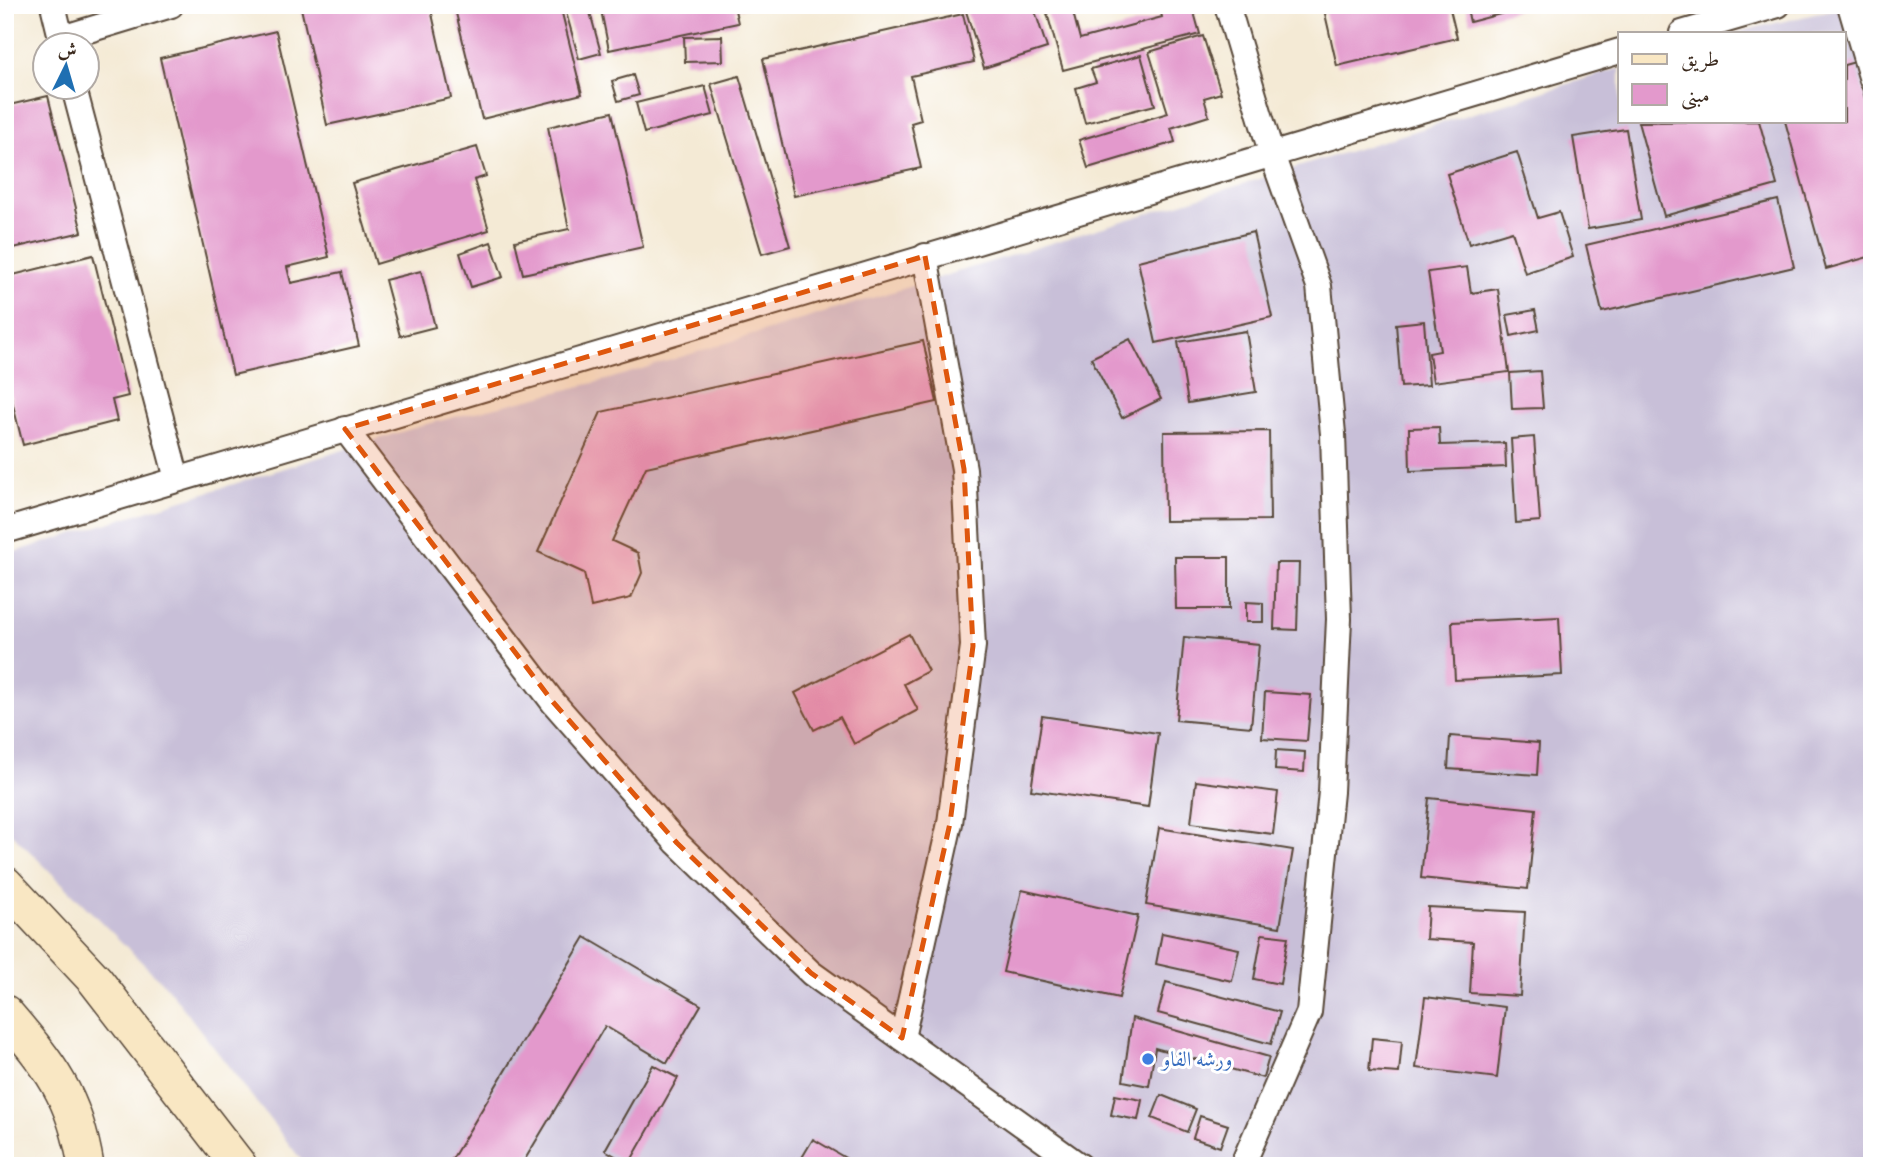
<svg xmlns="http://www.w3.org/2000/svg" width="1877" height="1171" font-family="'Libre Bodoni',Amiri,serif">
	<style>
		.industrial { fill: #c8bfd8 }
		.building { fill: #e399cc }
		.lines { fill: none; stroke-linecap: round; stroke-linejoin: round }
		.minor-casing { stroke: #574739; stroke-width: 28 }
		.secondary-casing { stroke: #574739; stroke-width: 38 }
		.minor { stroke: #fff; stroke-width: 24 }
		.secondary { stroke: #f9e7c3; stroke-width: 35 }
		.marked { fill: #df570d; fill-opacity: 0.2; stroke: #df570d; stroke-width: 5; stroke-dasharray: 14 9; stroke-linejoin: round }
		.shop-dot { fill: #3f7fe0; stroke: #fff; stroke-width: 2.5 }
		.labels { text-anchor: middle; stroke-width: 6; stroke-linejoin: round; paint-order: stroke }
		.shop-label { font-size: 21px; fill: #366cbe; stroke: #fff; text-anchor: start }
	</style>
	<rect width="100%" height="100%" fill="#fff"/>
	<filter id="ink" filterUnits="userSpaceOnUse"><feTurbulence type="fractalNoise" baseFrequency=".0143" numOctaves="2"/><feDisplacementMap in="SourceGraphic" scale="14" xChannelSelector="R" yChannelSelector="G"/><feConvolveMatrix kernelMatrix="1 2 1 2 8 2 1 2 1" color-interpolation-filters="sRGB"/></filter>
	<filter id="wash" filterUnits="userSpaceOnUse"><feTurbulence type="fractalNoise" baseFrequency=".00686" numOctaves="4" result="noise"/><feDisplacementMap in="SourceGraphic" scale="28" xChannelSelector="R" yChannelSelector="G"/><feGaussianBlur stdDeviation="1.57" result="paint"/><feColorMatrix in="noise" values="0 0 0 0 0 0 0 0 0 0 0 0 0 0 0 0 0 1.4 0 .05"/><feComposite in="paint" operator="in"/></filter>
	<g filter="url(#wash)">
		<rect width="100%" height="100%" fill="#f4ead5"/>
		<polygon class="industrial" points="1854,5 1872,5 1872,1166 306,1166 166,986 5,827 5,555 427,424 606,380 1620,68 1620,121 1844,121 1844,33 1733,33"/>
		<g id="blocks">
			<g class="building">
				<polygon points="313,5 430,5 451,98 327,125 301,8"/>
				<polygon points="454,5 560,5 582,94 482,119"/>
				<polygon points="564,5 588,5 601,53 579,59"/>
				<polygon points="600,5 753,5 753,6 735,10 738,23 609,50"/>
				<polygon points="964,5 1033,5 1047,48 984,68"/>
				<polygon points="1071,5 1080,39 1162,17 1159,5 1192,5 1200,34 1063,70 1045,6"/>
				<polygon points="1323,5 1449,5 1457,38 1337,66"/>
				<polygon points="1466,5 1531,5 1531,6 1470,22"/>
				<polygon points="963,14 974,62 911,76 921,120 911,123 921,168 794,196 763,59"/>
				<polygon points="276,31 329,257 287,267 291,283 342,272 359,346 233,375 160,58"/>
				<polygon points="722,36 723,61 685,62 684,37"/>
				<polygon points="1203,36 1221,93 1204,98 1209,116 1171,128 1175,142 1088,168 1079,140 1168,113 1149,52"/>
				<polygon points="1141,55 1155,105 1085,123 1076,88 1096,82 1091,69"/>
				<polygon points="1855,62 1872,124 1872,256 1826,269 1785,121 1844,121 1844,65"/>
				<polygon points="633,75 639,95 618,101 612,81"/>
				<polygon points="739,76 790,246 762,254 711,84"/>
				<polygon points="705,86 713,115 644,133 636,103"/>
				<polygon points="48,96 82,232 5,250 5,106"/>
				<polygon points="612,112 643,247 523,274 515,241 569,229 548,127"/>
				<polygon points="1759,121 1777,185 1664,216 1638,122"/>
				<polygon points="1626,129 1641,220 1588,229 1573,137"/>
				<polygon points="477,147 486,176 474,180 489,230 376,264 352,183"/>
				<polygon points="1517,152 1538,218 1559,212 1573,257 1525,273 1512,231 1469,244 1447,174"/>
				<polygon points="1778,200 1794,267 1602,312 1586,245"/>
				<polygon points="1253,232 1272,317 1156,343 1138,261"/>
				<polygon points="491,242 503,277 471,287 460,253"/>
				<polygon points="93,255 128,396 112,400 117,421 23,445 5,373 5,277"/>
				<polygon points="1467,267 1471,293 1498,289 1509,372 1433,382 1429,353 1440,351 1428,272"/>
				<polygon points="421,271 435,327 400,336 385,280"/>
				<polygon points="1535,310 1539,330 1511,336 1507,315"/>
				<polygon points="1424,321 1429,385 1401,387 1396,324"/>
				<polygon points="1246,331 1256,392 1188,403 1178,342"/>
				<polygon points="1130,339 1161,399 1122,418 1091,358"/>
				<polygon points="923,341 937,402 646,467 612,541 638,553 642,573 631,598 591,607 584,573 538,552 601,412"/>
				<polygon points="1540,371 1543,408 1512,409 1510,373"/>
				<polygon points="1439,427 1440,445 1505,443 1506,467 1410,471 1409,428"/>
				<polygon points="1269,431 1270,520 1165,521 1164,432"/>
				<polygon points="1534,437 1540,521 1516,523 1511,439"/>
				<polygon points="1175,557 1229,557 1229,609 1176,609"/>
				<polygon points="1276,563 1299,563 1297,630 1274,629"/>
				<polygon points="1246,602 1263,603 1263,622 1246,622"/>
				<polygon points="1559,617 1562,675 1455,680 1452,622"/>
				<polygon points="909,634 928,671 904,684 918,710 854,744 840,717 814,730 795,693"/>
				<polygon points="1184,637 1259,644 1251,727 1176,720"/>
				<polygon points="1265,692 1311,695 1307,741 1262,738"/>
				<polygon points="1042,716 1158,733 1148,807 1031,790"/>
				<polygon points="1450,736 1539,743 1537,775 1448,769"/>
				<polygon points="1276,750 1305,752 1304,772 1275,770"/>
				<polygon points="1196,781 1278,792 1273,834 1191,823"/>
				<polygon points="1429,798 1536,809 1528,889 1421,878"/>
				<polygon points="1159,828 1293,850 1280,927 1146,905"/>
				<polygon points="1022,890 1138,916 1119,998 1003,972"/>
				<polygon points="1428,907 1525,912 1520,996 1470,993 1473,942 1426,939"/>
				<polygon points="1162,933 1239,949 1232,981 1156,964"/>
				<polygon points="1262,934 1288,937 1280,984 1254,979"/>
				<polygon points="585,937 701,1005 667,1063 605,1026 521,1166 448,1166"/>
				<polygon points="1166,982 1280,1012 1271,1044 1158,1013"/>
				<polygon points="1425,997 1505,1007 1497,1078 1416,1068"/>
				<polygon points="1132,1018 1269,1057 1263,1078 1155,1048 1149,1086 1123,1081"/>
				<polygon points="1372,1038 1402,1041 1399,1073 1369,1071"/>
				<polygon points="653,1065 678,1078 629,1164 605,1150"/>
				<polygon points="1115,1095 1142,1100 1138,1120 1111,1115"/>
				<polygon points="1161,1095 1196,1109 1187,1132 1152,1118"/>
				<polygon points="1200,1116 1228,1125 1220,1147 1193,1138"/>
				<polygon points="813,1139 859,1166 797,1166"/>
			</g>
		</g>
	</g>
	<g filter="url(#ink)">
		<use href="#blocks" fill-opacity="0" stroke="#574739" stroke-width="2"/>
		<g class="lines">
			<defs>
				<g id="minor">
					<polyline points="53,5 63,46"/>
					<polyline points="1227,5 1271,152 1319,286 1333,434 1339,619 1331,792 1309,1012 1242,1166"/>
					<polyline points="1850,5 1872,80"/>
					<polyline points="1682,33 1778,5"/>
					<polyline points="62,38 171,5"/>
					<polyline points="74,88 177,479"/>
					<polyline points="345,429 553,702 677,843 811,973 1080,1166"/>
					<polyline points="5,531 1620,51"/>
					<polyline points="902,1038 950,823 973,646 964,469 925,256"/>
				</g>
				<g id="secondary">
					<polyline points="5,884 95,980 239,1166"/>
					<path d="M 5,1013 C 50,1065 75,1097 86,1166"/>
				</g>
			</defs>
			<use href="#minor" class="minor-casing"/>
			<use href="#secondary" class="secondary-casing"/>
			<use href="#minor" class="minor"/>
			<use href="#secondary" class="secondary"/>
		</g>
	</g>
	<path class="marked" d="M 925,256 L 964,469 L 973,646 L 950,823 L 902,1038 L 811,973 L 677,843 L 553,702 L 345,429 Z"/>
	<circle class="shop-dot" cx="1148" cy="1059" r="7"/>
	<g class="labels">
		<g class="shop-label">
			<text x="1162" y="1066">ورشه الفاو</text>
		</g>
	</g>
	<rect width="1877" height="1171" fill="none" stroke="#fff" stroke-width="28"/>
	<rect x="1618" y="32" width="228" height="91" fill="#ffffff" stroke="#b1aaa5" stroke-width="2"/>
	<rect x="1632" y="54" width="35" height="10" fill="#f9e7c3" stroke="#b1aaa5" stroke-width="2"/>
	<text x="1681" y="66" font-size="21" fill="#3b2a1e">طريق</text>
	<rect x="1632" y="84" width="35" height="21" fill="#e399cc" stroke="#b1aaa5" stroke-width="2"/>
	<text x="1681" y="102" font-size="21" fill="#3b2a1e">مبنى</text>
	<g transform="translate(66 66) rotate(5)"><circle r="33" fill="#ffffff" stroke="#b1aaa5" stroke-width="2"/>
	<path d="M0-5L12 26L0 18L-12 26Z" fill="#1f6fb2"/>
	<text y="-10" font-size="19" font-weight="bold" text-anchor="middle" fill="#3b2a1e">ش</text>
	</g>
</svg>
